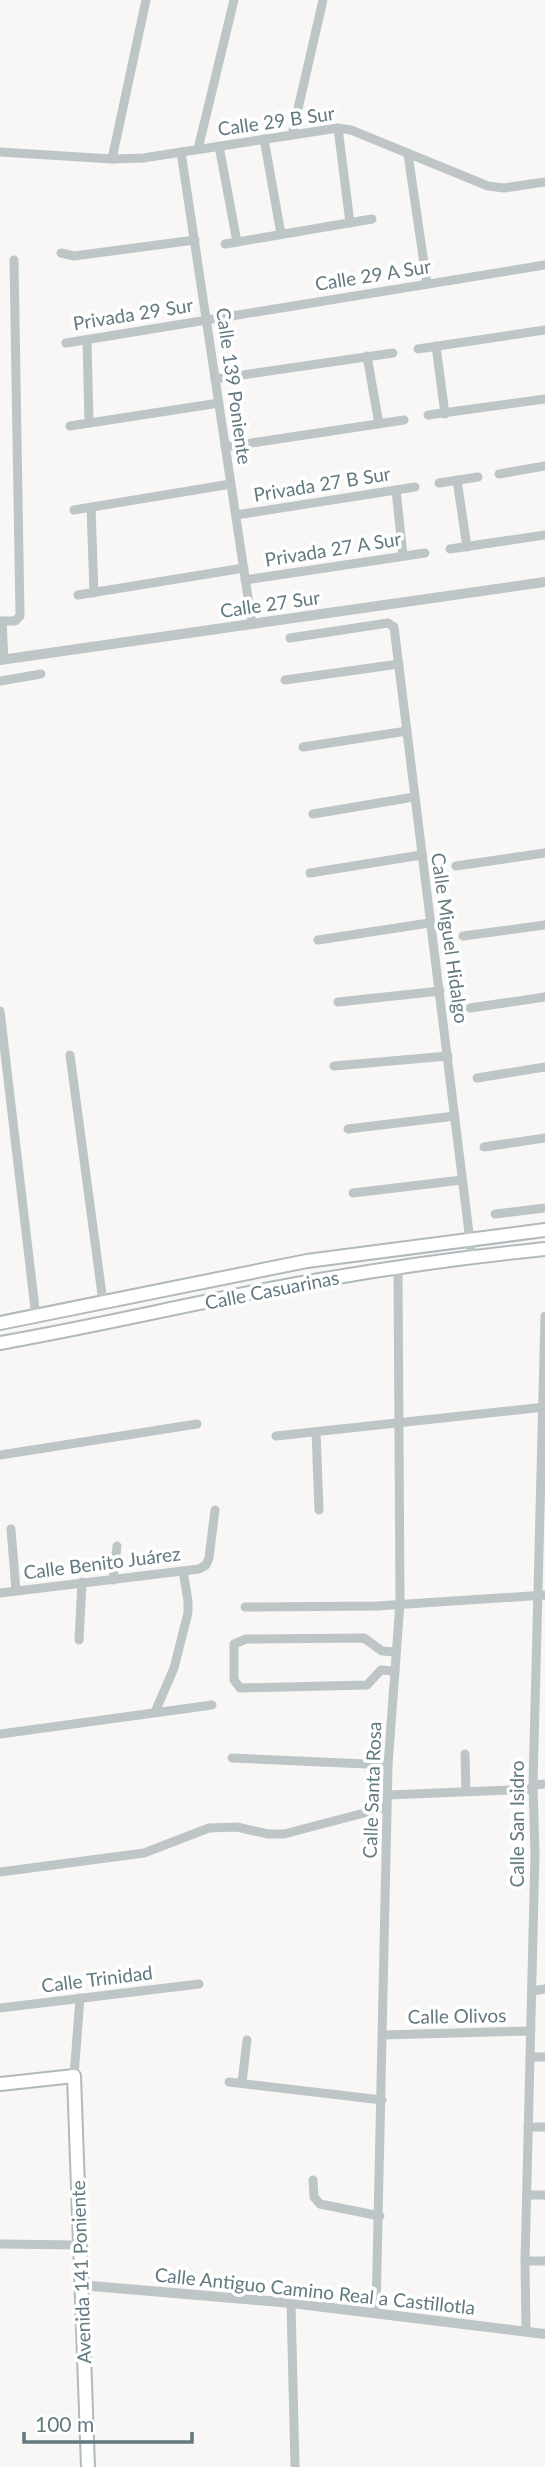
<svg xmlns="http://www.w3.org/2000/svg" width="545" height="2467" font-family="Lato,sans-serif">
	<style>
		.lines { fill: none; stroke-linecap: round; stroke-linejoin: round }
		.secondary-casing { stroke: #b0b9bc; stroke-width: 16 }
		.minor { stroke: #bec5c7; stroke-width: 9 }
		.tertiary { stroke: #bec5c7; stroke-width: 10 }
		.secondary { stroke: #fff; stroke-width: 12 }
		.labels { text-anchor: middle; stroke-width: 7; stroke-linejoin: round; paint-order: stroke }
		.street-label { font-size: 19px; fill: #627980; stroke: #fff }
	</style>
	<rect width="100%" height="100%" fill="#f8f7f5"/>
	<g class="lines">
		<defs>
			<g id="secondary">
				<polyline points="0,1323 307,1261 545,1230"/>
				<path d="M 0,1343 C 103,1325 205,1300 308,1282 C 386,1268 466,1257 545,1249"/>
				<polyline points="0,2084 74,2076 88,2467"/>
			</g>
		</defs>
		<use href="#secondary" class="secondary-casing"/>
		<g class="minor">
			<polyline points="338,128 350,223"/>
			<polyline points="292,135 323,0"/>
			<polyline points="264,139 281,234"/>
			<polyline points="219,146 237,242"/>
			<polyline points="198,149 234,0"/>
			<polyline points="0,152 112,159 143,158 338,128 351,130 488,186 504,188 545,182"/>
			<polyline points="181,152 252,624"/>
			<polyline points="408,154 427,284"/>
			<polyline points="112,159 146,0"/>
			<polyline points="225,244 372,219"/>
			<polyline points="61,253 74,256 195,240"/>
			<polyline points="87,340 89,423"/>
			<polyline points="66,343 545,265"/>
			<polyline points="436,346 445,414"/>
			<polyline points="418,349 545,330"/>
			<polyline points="367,356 379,424"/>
			<polyline points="215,379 393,353"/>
			<polyline points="428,415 545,399"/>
			<polyline points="70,426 219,403"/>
			<polyline points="225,447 404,420"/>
			<polyline points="499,474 545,466"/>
			<polyline points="457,480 467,547"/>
			<polyline points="439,483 478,477"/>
			<polyline points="396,490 403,556"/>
			<polyline points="91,507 94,593"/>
			<polyline points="74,510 231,484"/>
			<polyline points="236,515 415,487"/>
			<polyline points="450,549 545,535"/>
			<polyline points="245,580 425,553"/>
			<polyline points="78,595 244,568"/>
			<polyline points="0,621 15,621 20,616 14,260"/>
			<polyline points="2,621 4,660"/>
			<polyline points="290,638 388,623 394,627 472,1257"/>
			<polyline points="285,680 399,664"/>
			<polyline points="0,681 41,674"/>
			<polyline points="303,747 407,731"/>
			<polyline points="313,814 414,797"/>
			<polyline points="456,866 545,853"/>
			<polyline points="310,873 421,855"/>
			<polyline points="463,936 545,925"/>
			<polyline points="318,940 429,923"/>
			<polyline points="338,1002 440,991"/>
			<polyline points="470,1008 545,997"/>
			<polyline points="0,1011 36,1317"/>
			<polyline points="70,1055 103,1302"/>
			<polyline points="334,1066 448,1056"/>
			<polyline points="477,1078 545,1067"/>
			<polyline points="348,1129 455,1116"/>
			<polyline points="484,1147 545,1138"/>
			<polyline points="353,1193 462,1180"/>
			<polyline points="495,1214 545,1208"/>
			<polyline points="316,1432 319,1510"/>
			<polyline points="276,1436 545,1407"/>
			<polyline points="0,1455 197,1424"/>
			<polyline points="11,1529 16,1591"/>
			<polyline points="113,1580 117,1546"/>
			<polyline points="0,1593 199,1569 206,1565 209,1558 215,1510"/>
			<polyline points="245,1607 377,1606 545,1595"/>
			<polyline points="79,1640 82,1582"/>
			<polyline points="395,1671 381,1670 367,1685 240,1688 234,1680 234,1644 246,1639 364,1638 382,1651 396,1652"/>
			<polyline points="155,1712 174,1668 188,1613 188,1601 183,1571"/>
			<polyline points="0,1734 212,1705"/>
			<polyline points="465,1754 466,1791"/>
			<polyline points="232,1758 388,1765"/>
			<polyline points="533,1785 545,1784"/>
			<polyline points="388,1795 533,1789"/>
			<polyline points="0,1872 144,1853 209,1828 237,1827 268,1834 284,1834 387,1807"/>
			<polyline points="532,1991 545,1989"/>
			<polyline points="0,2008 199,1984"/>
			<polyline points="383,2035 531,2031"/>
			<polyline points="530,2057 545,2057"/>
			<polyline points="74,2076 80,1998"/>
			<polyline points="229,2082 382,2100"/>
			<polyline points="242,2083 247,2040"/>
			<polyline points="528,2127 545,2127"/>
			<polyline points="313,2180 314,2197 320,2204 380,2216"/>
			<polyline points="527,2195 545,2195"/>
			<polyline points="0,2244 79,2245"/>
			<polyline points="525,2261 545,2261"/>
			<polyline points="291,2303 295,2467"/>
			<polyline points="376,2312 388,1765 400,1603 398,1269"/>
			<polyline points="526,2331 525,2261 535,1853 533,1785 545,1316"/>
		</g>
		<g class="tertiary">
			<polyline points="0,660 545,582"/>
			<polyline points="80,2285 291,2303 545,2334"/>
		</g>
		<use href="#secondary" class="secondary"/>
	</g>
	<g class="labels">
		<g class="street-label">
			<text transform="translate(276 121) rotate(-8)" y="7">Calle 29 B Sur</text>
			<text transform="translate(373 275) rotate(-9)" y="7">Calle 29 A Sur</text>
			<text transform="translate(133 314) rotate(-9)" y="7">Privada 29 Sur</text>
			<text transform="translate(234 386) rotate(82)" y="7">Calle 139 Poniente</text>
			<text transform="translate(322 484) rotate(-9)" y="7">Privada 27 B Sur</text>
			<text transform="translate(333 549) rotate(-9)" y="7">Privada 27 A Sur</text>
			<text transform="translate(270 604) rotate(-8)" y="7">Calle 27 Sur</text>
			<text transform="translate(450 938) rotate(82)" y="7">Calle Miguel Hidalgo</text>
			<text transform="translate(272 1290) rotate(-11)" y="7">Calle Casuarinas</text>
			<text transform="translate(102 1563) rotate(-7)" y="7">Calle Benito Juárez</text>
			<text transform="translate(372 1790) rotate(-88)" y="7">Calle Santa Rosa</text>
			<text transform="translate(517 1824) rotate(-90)" y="7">Calle San Isidro</text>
			<text transform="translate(97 1979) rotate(-7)" y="7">Calle Trinidad</text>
			<text transform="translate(457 2016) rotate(-1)" y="7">Calle Olivos</text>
			<text transform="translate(81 2272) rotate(-92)" y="7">Avenida 141 Poniente</text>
			<text transform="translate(315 2291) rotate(6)" y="7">Calle Antiguo Camino Real a Castillotla</text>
		</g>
	</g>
	<path d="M24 2432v10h168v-10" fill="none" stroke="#627980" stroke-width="3.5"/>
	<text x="35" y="2432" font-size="21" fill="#627980" stroke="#ffffff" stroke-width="5" paint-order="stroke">100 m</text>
</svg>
